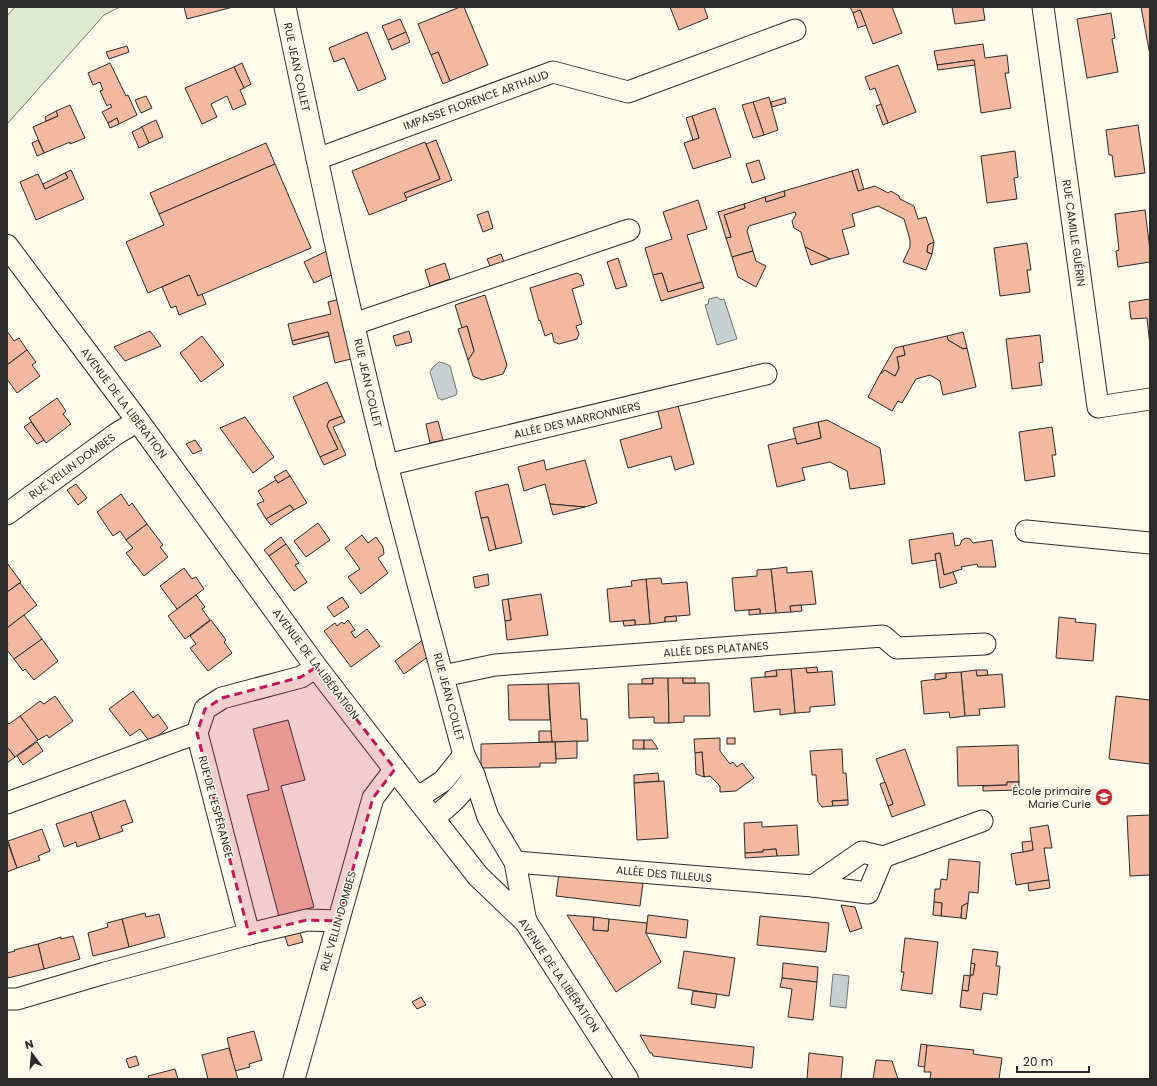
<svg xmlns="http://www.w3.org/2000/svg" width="1157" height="1086" font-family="Poppins,sans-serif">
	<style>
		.green { fill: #deebd1; stroke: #74746e }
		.water { fill: #c7d0d0; stroke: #74746e }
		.building { fill: #f2b8a0; stroke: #2b2b2b }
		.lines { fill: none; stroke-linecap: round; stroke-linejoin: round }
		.minor-casing { stroke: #2b2b2b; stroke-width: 23 }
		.tertiary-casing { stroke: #2b2b2b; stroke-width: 24 }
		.minor { stroke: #fdfbea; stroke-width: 21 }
		.tertiary { stroke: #fdfbea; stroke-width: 22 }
		.marked { fill: #c2185b; fill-opacity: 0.2; stroke: #c2185b; stroke-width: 3; stroke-dasharray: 8 5; stroke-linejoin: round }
		.labels { text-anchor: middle; stroke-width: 3; stroke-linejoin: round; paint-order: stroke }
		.street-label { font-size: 11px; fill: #2b2b2b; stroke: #fdfbea }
		.poi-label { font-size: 11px; fill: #2b2b2b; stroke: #fdfbea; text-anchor: end }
	</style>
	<rect width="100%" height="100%" fill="#fdfbea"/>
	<polygon class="green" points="15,7 120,7 104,15 7,124 7,16"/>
	<g class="water">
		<polygon points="717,297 721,300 724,299 737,339 717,345 705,305 708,304 709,299"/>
		<polygon points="439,362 444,363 450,366 457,392 456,395 442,400 438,398 430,372 433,367"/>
		<polygon points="833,974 849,976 846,1008 830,1006"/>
	</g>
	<g class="building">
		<polygon points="184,7 233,7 187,19"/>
		<polygon points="460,7 464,7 488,65 450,81 438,52 431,55 418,24"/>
		<polygon points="670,7 704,7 708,18 679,30"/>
		<polygon points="850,7 892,7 902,33 873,44 860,10 853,13"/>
		<polygon points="952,7 983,7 985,20 955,24"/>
		<polygon points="1141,7 1150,7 1150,55"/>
		<polygon points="860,10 866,25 858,28 853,13"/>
		<polygon points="1111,13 1115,38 1112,39 1118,72 1087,78 1077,19"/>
		<polygon points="400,19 406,32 388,40 382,26"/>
		<polygon points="367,32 386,79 358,91 344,58 334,62 329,48"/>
		<polygon points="406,32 410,42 392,50 388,40"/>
		<polygon points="983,44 985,58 1007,55 1009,73 1005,73 1011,108 981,113 974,60 937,65 934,51"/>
		<polygon points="127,46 129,52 109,59 106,52"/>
		<polygon points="438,52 450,81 443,84 431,55"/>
		<polygon points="974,60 975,65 938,70 937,65"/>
		<polygon points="110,63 126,96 128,95 137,115 119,124 117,118 108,123 102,112 112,107 110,104 107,106 100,91 103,90 100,82 93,85 88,73"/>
		<polygon points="242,63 251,84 244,88 234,67"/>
		<polygon points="898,65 916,112 888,123 875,88 870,90 865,77"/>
		<polygon points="234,67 244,88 240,90 246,104 233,110 227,96 211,104 217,117 202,124 185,88"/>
		<polygon points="146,96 152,108 141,113 135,100"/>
		<polygon points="769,97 778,130 764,135 753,102"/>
		<polygon points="785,98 786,103 772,107 771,102"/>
		<polygon points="753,102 764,135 753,138 742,105"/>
		<polygon points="881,104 888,123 883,125 876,106"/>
		<polygon points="70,105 85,138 70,144 70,142 44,153 33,127 58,116 56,111"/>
		<polygon points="715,108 731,157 693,169 684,143 699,138 692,116"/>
		<polygon points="56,111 58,116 46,121 45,117"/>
		<polygon points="692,116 699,138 693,140 686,118"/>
		<polygon points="117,118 119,124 110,128 108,123"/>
		<polygon points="156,120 163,137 149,143 141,127"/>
		<polygon points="1138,125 1145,173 1115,177 1112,155 1109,155 1106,130"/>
		<polygon points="142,127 149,143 139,148 132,132"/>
		<polygon points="38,140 44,153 37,156 32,143"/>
		<polygon points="436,140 452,180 406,198 404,193 440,179 426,144"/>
		<polygon points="425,142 440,179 404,193 407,200 369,215 352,171"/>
		<polygon points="266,143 275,164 159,214 150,193"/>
		<polygon points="1015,151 1018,177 1014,178 1017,199 987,203 981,156"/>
		<polygon points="759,160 765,179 752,183 746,164"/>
		<polygon points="275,164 311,248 198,296 189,275 148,293 126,242 164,225 159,214"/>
		<polygon points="858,169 864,190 858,191 852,171"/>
		<polygon points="71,170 84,199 36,220 20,182 38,174 45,189 68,178 65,173"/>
		<polygon points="852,171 858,191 875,186 888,193 891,191 899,196 900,199 914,206 918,219 926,217 934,242 928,245 927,252 932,254 926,270 903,262 910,247 910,240 904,219 878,206 852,214 855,226 842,230 849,254 830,259 805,247 801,232 794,228 792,221 796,215 795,212 749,226 747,231 753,251 732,257 726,238 731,237 724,215 745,208 744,204 765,197 766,202 785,196 784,191"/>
		<polygon points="65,173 68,178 45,189 43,184"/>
		<polygon points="784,191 785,196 766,202 765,197"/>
		<polygon points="698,200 707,229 687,235 702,282 668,292 662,273 653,275 645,248 672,239 663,212"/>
		<polygon points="744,204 745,208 724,215 731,237 726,238 718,212"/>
		<polygon points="1145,210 1150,250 1150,262 1118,267 1116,251 1119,250 1115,214"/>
		<polygon points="488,211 493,228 483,232 477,215"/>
		<polygon points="934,242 932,254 927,252 928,245"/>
		<polygon points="1027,243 1031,270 1027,270 1030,292 1000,296 994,248"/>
		<polygon points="805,247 830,259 811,265"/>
		<polygon points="329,250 334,274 314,283 304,262"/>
		<polygon points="753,251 756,261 766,266 756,287 738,277 732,257"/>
		<polygon points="501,254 504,262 490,266 487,259"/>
		<polygon points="618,258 627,286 616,289 607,262"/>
		<polygon points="445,263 450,279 430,286 425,270"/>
		<polygon points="577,273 581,275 584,285 572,289 582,324 576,326 579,334 577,339 559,344 554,342 552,333 545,336 540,320 539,321 530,288"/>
		<polygon points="662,273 668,292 702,282 704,288 661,301 653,275"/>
		<polygon points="189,275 198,296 202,294 206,304 179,315 176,306 171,308 162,287"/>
		<polygon points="485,295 507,365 503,374 482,380 473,376 468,360 474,351 467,326 462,328 455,305"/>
		<polygon points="341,299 355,358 335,363 328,332 292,341 288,324 331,314 328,302"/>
		<polygon points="1150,299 1150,346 1147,318 1131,319 1129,302"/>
		<polygon points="467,326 474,351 468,360 458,329"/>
		<polygon points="7,331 14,341 19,338 27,350 7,365"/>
		<polygon points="150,331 161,346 125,361 114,347"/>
		<polygon points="409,331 412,342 396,346 393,336"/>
		<polygon points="328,332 329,336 293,345 292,341"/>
		<polygon points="963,332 967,348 963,349 948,340 947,336"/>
		<polygon points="1040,335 1043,362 1039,363 1042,385 1012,389 1006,339"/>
		<polygon points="202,336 224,365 201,382 180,353"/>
		<polygon points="947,336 948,340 963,349 967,348 976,387 943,395 940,381 930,375 916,379 902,403 898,401 892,411 868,397 880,374 885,370 895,376 899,368 897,357 905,355 903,346"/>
		<polygon points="903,346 905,355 897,357 899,368 895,376 885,370 880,374 895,348"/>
		<polygon points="27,350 36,362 32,365 40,376 17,393 7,379 7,365"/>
		<polygon points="327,382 342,416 329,421 327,426 338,449 320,457 293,397"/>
		<polygon points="57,398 66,411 63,414 71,424 46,443 29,418"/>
		<polygon points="677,402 694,464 675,470 671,456 628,468 620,440 662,428 657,408"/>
		<polygon points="342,416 345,422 333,427 346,455 324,465 320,457 338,449 327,426 329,421"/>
		<polygon points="245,417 274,457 253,473 220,428"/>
		<polygon points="827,420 880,448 885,484 850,489 847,471 830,462 802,468 805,480 777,487 768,445 796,438 797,444 821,438 818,422"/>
		<polygon points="438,421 443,440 430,443 426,424"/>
		<polygon points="31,422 44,440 37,444 24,427"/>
		<polygon points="818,422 821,438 797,444 793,428"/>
		<polygon points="1052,427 1056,455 1052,455 1055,476 1025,481 1019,432"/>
		<polygon points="195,440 202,450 193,454 186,444"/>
		<polygon points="544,460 546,470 585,460 597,503 585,507 550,504 545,484 524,491 518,467"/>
		<polygon points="286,470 290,476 278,483 274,477"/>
		<polygon points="290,476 307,503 294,510 290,505 266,519 257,504 264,501 258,491 276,480 278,483"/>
		<polygon points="76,484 87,498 78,505 67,490"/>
		<polygon points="508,484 522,543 496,549 488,517 481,518 475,492"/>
		<polygon points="121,494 129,506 132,503 147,524 126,540 120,531 113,536 97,512"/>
		<polygon points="550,504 585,507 553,515"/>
		<polygon points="290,505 294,510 271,525 266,519"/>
		<polygon points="488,517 496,549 489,551 481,518"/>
		<polygon points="318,523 330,540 306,557 294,541"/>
		<polygon points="147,524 163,545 160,547 168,557 144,576 126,553 133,548 126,540"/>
		<polygon points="953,533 955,546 960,545 962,540 966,538 970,539 973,543 992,540 996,567 978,567 977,564 961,567 962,569 944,575 940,553 935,554 936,560 912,564 909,540"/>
		<polygon points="362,535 368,543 376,537 383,547 384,554 378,558 388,573 361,594 348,577 360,569 345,548"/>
		<polygon points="281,537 286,544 269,556 264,550"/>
		<polygon points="286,544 299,563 295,565 307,582 294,591 269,556"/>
		<polygon points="940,553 944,575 953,572 957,583 940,588 935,554"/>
		<polygon points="7,563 21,582 7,592"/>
		<polygon points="787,567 787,573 812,571 816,604 790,606 791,612 776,613 771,569"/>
		<polygon points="184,568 192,579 196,577 204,589 177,609 160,586"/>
		<polygon points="771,569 776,613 760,614 760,609 735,611 732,578 757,576 757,570"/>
		<polygon points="488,574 489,585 475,588 473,577"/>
		<polygon points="661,578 662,584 687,582 690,615 665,617 665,622 650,624 646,579"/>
		<polygon points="646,579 650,624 635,625 635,620 610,622 607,589 632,586 631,581"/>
		<polygon points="20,583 37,605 7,628 7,592"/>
		<polygon points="541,594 548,635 507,640 505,621 511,620 508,599"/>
		<polygon points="196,595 205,607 202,609 210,620 185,639 168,616"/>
		<polygon points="342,597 349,607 334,617 327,607"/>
		<polygon points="508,599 511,620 505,621 502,600"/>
		<polygon points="801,605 802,611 791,612 790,606"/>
		<polygon points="760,609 760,614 749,615 749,610"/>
		<polygon points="24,615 42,639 14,659 7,650 7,646 8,645 7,643 7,628"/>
		<polygon points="676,616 677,621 665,622 665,617"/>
		<polygon points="1059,617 1076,619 1075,622 1096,624 1093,661 1056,658"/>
		<polygon points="211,620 226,640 224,642 232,653 208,671 190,648 196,644 190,636"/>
		<polygon points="348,620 355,630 351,632 355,638 367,629 380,646 351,667 324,631 335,623 337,626 342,622 344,624"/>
		<polygon points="635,620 635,625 624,626 623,621"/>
		<polygon points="42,639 58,661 34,680 25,669 23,671 14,659"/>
		<polygon points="424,639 429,655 425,659 404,674 395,661"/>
		<polygon points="817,667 818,673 807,673 806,668"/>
		<polygon points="806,668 807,673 832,671 835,705 810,707 810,712 795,713 791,669"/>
		<polygon points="791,669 795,713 780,715 780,709 754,712 751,678 777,676 776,670"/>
		<polygon points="776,670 777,676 765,677 765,672"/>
		<polygon points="976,670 987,670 988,675 977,676"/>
		<polygon points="976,670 977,676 1002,674 1005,707 979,709 980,715 965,716 961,672"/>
		<polygon points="961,672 965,716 950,718 949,712 924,714 921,681 946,678 946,673"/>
		<polygon points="946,673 946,678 935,680 935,674"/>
		<polygon points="653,678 653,684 642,684 642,679"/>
		<polygon points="653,678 668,678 669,723 654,723 654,717 629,718 628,684 653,684"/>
		<polygon points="668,678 683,678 683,683 709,683 710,716 684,716 684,722 669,723"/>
		<rect x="683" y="678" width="12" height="5"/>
		<polygon points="579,683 581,719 587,719 588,741 552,742 548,684"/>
		<polygon points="548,684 550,720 509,720 508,685"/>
		<polygon points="133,691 153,718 158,714 168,728 150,742 140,729 130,736 109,709"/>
		<polygon points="55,696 73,721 49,738 47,735 38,740 20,716 40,701 44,704"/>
		<polygon points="1116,696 1150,700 1150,764 1109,759"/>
		<polygon points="20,716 38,740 15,757 7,747 7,722 9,724"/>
		<polygon points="288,720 305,780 281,786 314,907 279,917 247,795 269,790 253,729"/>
		<polygon points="539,731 551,731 552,742 539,742"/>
		<polygon points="720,738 720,751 730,764 733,762 737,767 742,763 754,778 736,791 720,792 720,786 710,776 704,777 702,752 695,753 694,739"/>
		<rect x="727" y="738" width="8" height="6"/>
		<rect x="633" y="740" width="11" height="9"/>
		<polygon points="644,740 652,740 658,749 644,749"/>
		<polygon points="577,741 577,758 556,759 555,742"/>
		<polygon points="37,742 43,751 23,765 17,756"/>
		<polygon points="555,742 556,763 540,763 540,767 481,768 481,744"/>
		<polygon points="1018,745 1019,782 1007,782 1007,785 958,786 957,747"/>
		<polygon points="7,747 15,757 7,763"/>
		<polygon points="842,749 843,773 846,773 848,800 832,801 833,806 822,807 818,802 816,775 812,775 810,751"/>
		<polygon points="905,749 925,805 892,817 888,806 893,804 876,759"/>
		<polygon points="702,752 704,777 696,774 695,753"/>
		<polygon points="658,773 659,781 634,783 634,775"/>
		<polygon points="664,781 668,838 637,840 634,783"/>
		<polygon points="885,782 893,804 888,806 880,784"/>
		<polygon points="1007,782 1019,782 1019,790 983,791 983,786 1007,785"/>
		<polygon points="125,800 133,822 121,826 123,831 100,839 91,812"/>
		<polygon points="848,800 848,805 833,806 832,801"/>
		<polygon points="91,812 100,839 77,847 76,842 64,847 56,824"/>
		<polygon points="1150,815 1150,875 1130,876 1127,816"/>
		<polygon points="762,822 762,827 797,825 799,855 777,856 776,849 763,850 763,852 745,853 744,823"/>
		<polygon points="1048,825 1052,848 1044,848 1049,880 1016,885 1011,854 1033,850 1030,828"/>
		<polygon points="42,829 50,851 38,856 40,860 17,868 8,841"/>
		<polygon points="7,841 17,868 7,872"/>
		<polygon points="1032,841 1033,850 1023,852 1022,842"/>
		<polygon points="776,849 777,856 745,858 745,853 763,852 763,850"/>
		<polygon points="949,859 980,862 978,893 969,892 968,903 962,906 961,918 941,916 942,903 934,902 935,889 940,889 941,879 947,880"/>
		<polygon points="559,873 643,883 640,906 556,896"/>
		<polygon points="1049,880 1050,888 1029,891 1028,883"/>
		<polygon points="934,902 942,903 941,916 933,915"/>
		<polygon points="968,903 966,919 961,918 962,906"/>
		<polygon points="841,905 855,907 862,928 850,932"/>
		<polygon points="145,913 146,917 159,914 165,937 129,947 122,919"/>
		<polygon points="567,915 594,917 593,930 608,931 609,919 647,923 646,933 661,962 616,992"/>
		<polygon points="648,915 688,920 686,938 646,933"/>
		<polygon points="760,916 829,923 826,952 757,945"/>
		<polygon points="594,917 609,919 608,931 593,930"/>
		<polygon points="122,919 129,947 93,956 88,933 108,927 107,923"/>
		<polygon points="299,929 303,942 288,946 284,933"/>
		<polygon points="73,936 80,959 44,969 38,944 61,937 61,939"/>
		<polygon points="905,938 938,942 932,994 901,990 904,972 901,972"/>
		<polygon points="38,944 44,969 8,978 7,973 7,953 15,951 14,950"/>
		<polygon points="973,949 998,952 996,966 1000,966 997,995 983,993 981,1010 960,1007 962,990 968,991 970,975 973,975 975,964 971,963"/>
		<polygon points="684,951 735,958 729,996 678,988"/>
		<polygon points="783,963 818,967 817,982 782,978"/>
		<polygon points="971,963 975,964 973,975 970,975"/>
		<polygon points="964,975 970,976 968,991 962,990"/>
		<polygon points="782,978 817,982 813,1020 788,1017 792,989 780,987"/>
		<polygon points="693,991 717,994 715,1008 691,1004"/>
		<polygon points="421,997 426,1005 417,1009 412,1002"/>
		<polygon points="254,1031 262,1060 249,1064 250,1067 235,1071 227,1038"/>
		<polygon points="640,1035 754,1047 752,1068 653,1056 652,1053 650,1053"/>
		<polygon points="921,1044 927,1045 925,1067 918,1066"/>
		<polygon points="927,1045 974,1050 973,1054 1002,1058 999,1079 930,1079 931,1072 924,1072"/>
		<polygon points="229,1048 238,1079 208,1079 202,1055"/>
		<polygon points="809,1053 843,1057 841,1079 807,1079"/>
		<polygon points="136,1056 139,1065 129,1068 126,1059"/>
		<polygon points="876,1060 892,1061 898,1079 873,1079"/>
		<polygon points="175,1069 178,1079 149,1079 148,1076"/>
	</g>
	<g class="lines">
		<defs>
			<g id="minor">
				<path d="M 285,7 C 317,160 349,312 387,464 C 411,561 438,658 464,755 L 474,775 L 488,817 L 515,862 L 526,922"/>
				<polyline points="1043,7 1098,407 1150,399"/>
				<polyline points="317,159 553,72 628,92 795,30"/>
				<polyline points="354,324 629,230"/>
				<polyline points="387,465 766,374"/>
				<polyline points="7,514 116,434 138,421"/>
				<polyline points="1026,531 1150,543"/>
				<polyline points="316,667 301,677 222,698 205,709 197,733 249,934 307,920 338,921"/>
				<polyline points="443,676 495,665 883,636 897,648 985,644"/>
				<polyline points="417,798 443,781 464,755"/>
				<polyline points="7,803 197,733"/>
				<path d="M 433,818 C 451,805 462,794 474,775"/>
				<polyline points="515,862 813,886 862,852 883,857 982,821"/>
				<polyline points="813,886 868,893 883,857"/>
				<polyline points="7,999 17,999 105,973 249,934"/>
				<polyline points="294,1079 373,798 395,769"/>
			</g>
			<polyline id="tertiary" points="7,246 138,421 316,667 417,798 478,876 526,922 627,1079"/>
		</defs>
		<use href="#minor" class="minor-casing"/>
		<use href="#tertiary" class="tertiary-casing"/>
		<use href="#minor" class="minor"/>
		<use href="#tertiary" class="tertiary"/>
	</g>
	<path class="marked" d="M 316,667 L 395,769 L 373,798 L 338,921 L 307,920 L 249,934 L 197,733 L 205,709 L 222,698 L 301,677 Z"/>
	<defs>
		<symbol id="school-disc" viewBox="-11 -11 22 22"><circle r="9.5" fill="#c62828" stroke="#fdfbea"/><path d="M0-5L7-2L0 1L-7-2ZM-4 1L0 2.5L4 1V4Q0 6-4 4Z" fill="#fff"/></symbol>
	</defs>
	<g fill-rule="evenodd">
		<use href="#school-disc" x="1094" y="787" width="20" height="20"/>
	</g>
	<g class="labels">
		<g class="street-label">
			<text transform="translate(297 67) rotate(78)" y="4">RUE JEAN COLLET</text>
			<text transform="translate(476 100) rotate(-20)" y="4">IMPASSE FLORENCE ARTHAUD</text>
			<text transform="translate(1074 233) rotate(82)" y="4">RUE CAMILLE GUÉRIN</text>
			<text transform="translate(368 383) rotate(77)" y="4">RUE JEAN COLLET</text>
			<text transform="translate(124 403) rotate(53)" y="4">AVENUE DE LA LIBÉRATION</text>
			<text transform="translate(577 420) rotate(-13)" y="4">ALLÉE DES MARRONNIERS</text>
			<text transform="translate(72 466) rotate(-36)" y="4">RUE VELLIN DOMBES</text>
			<text transform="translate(716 649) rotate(-4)" y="4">ALLÉE DES PLATANES</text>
			<text transform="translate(316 664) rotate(53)" y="4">AVENUE DE LA LIBÉRATION</text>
			<text transform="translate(449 697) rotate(75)" y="4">RUE JEAN COLLET</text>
			<text transform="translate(216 807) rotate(75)" y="4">RUE DE L'ESPÉRANCE</text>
			<text transform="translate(664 874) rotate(5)" y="4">ALLÉE DES TILLEULS</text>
			<text transform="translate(338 921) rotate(-74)" y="4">RUE VELLIN DOMBES</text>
			<text transform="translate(559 975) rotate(56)" y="4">AVENUE DE LA LIBÉRATION</text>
		</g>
		<g class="poi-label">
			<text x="1091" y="795">École primaire<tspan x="1091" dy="13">Marie Curie</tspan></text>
		</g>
	</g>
	<rect width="1157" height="1086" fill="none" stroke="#2b2b2b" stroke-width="16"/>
	<g transform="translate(32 1054) rotate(344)" stroke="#fdfbea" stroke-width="3" paint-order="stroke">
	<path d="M0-3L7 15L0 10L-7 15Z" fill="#2b2b2b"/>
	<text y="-6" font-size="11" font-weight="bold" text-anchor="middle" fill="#2b2b2b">N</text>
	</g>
	<path d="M1017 1066v6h72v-6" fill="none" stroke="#2b2b2b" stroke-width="2"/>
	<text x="1023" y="1066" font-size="12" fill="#2b2b2b" stroke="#fdfbea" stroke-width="3" paint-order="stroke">20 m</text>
</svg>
